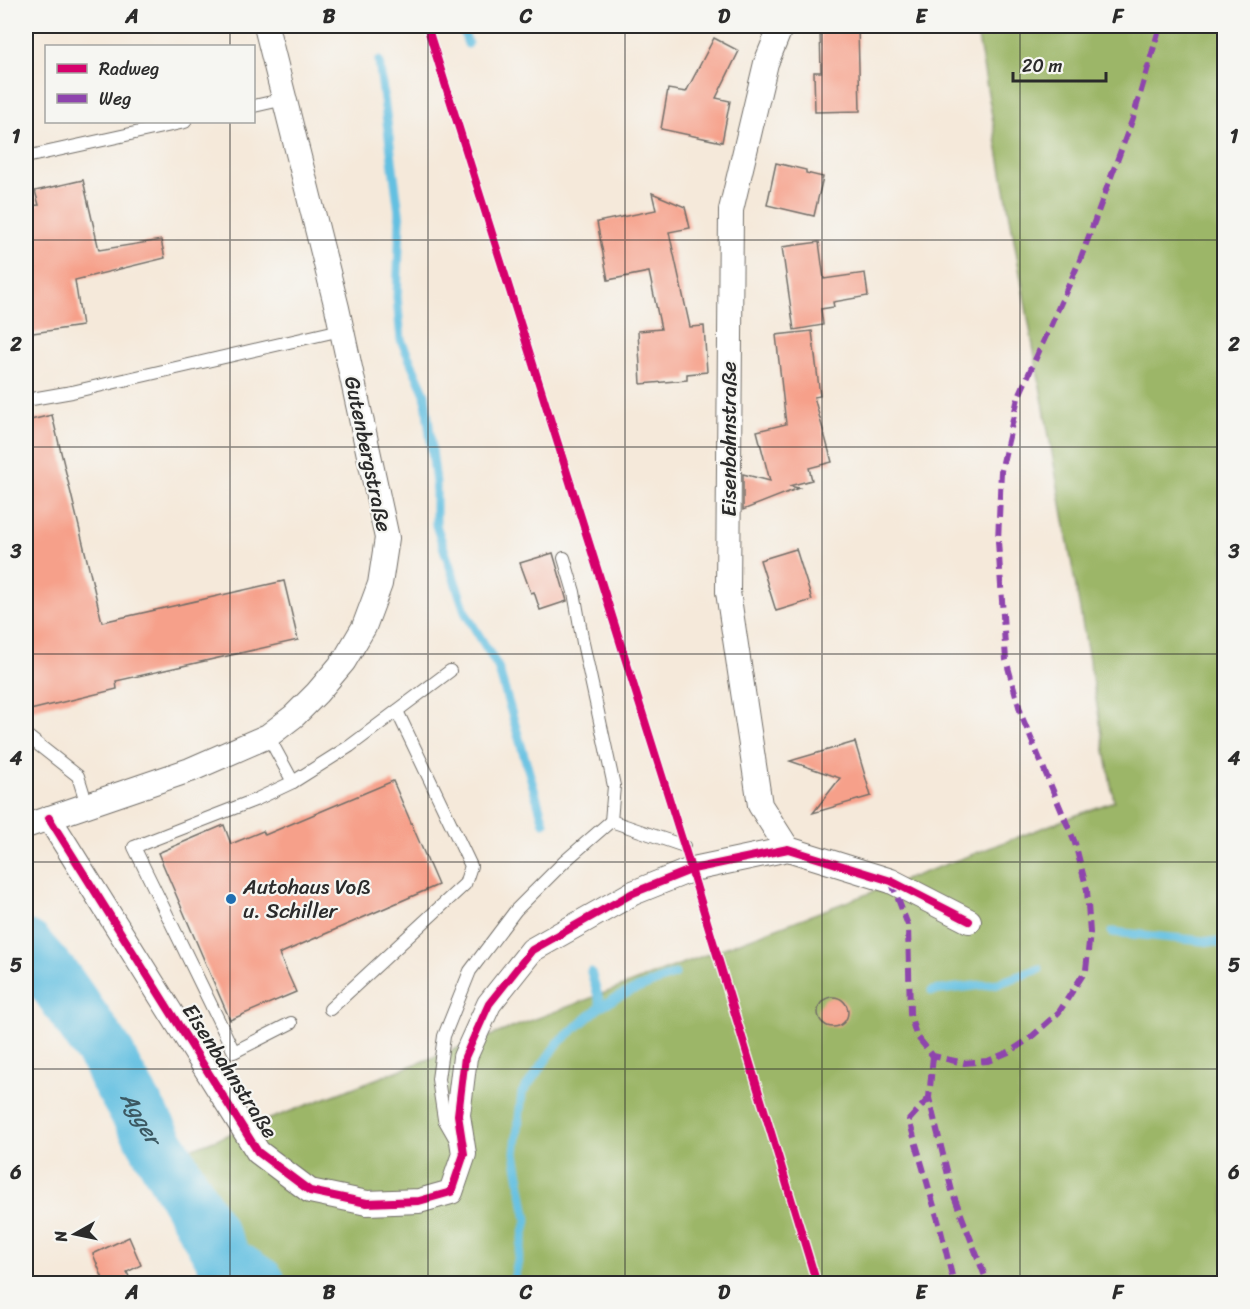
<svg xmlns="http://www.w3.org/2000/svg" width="1250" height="1309" font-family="Sriracha,sans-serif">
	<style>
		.forest { fill: #9cb667; stroke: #647049; stroke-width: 1.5 }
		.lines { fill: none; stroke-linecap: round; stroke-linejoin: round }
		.stream { stroke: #63c0e1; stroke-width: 9 }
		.river { stroke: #63c0e1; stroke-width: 56 }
		.building { fill: #f6a08a }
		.lane-casing { stroke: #726e68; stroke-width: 14 }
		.street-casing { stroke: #726e68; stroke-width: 26 }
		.lane { stroke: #fff; stroke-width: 12 }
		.street { stroke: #fff; stroke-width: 24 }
		.quiet { stroke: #8e44ad; stroke-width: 6; stroke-dasharray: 12 6; stroke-linecap: butt }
		.cycleway-casing { stroke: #f6f6f2; stroke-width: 11 }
		.cycleway { stroke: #d6006c; stroke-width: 8 }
		.grid { fill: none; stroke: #2b2b2b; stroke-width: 1.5; stroke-opacity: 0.55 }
		.poi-dot { fill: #1f6fb2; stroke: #f6f6f2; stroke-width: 2 }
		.labels { text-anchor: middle; stroke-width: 4.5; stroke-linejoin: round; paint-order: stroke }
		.street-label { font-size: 21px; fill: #2b2b2b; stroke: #f6f6f2 }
		.poi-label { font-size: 21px; fill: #2b2b2b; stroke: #f6f6f2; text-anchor: start }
		.water-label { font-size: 22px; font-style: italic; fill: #3c5862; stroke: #f6f6f2 }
		.neatline { fill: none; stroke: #2b2b2b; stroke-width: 2 }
		.grid-label { font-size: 20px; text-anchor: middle; font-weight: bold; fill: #2b2b2b }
	</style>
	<rect width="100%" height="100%" fill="#f6f6f2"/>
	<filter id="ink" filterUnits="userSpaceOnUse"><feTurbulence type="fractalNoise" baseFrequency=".0167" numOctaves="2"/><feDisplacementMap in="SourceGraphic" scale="12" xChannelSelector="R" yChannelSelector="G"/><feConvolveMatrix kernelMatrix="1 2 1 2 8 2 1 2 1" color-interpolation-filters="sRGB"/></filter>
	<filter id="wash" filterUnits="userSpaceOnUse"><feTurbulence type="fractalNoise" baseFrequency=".008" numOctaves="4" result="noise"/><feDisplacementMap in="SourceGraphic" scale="24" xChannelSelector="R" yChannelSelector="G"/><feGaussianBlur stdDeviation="1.35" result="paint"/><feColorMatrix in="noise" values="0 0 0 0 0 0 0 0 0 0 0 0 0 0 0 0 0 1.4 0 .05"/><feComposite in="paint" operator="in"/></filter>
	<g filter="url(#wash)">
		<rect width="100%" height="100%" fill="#f5e9da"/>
		<polygon class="forest" points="976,26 1224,26 1224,1283 237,1283 198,1269 185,1151 1114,801"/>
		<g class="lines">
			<g class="stream">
				<polyline points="462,26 468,44"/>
				<polyline points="379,61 400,220 397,297 401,340 425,394 436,483 436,525 466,614 498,667 544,823"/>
				<polyline points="1112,932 1224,943"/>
				<polyline points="932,991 999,983 1039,969"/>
				<polyline points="601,1006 622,995 675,974"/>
				<polyline points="513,1284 527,1220 515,1153 522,1093 558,1043 601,1006 591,972"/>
			</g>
			<path class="river" id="s1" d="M 26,948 L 56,982 L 108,1057 L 114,1071 L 227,1264 L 258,1284"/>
		</g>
		<g id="blocks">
			<g class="building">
				<polygon points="820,26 858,26 860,111 815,112 814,72 821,72"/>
				<polygon points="714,38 739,51 716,98 730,101 722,142 661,129 668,89 686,92"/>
				<polygon points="776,163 806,170 806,173 823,177 814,216 767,205"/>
				<polygon points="83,180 99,250 161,240 165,258 75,280 82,326 26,334 26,206 39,205 35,191"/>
				<polygon points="652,193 685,207 690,228 669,232 690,327 704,326 707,372 687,374 687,380 641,384 638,331 661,329 649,272 608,280 597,222 656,210"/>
				<polygon points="819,242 824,279 865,273 868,296 833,302 834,307 821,309 823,325 794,330 782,247"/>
				<polygon points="812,331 820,396 814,397 832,462 809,468 812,480 789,486 799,488 743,510 743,474 770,481 757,431 786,424 776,335"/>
				<polygon points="52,415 102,622 284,581 298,640 116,681 117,689 26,711 26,421"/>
				<polygon points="796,549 812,600 776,611 760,560"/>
				<polygon points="553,553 567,601 540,610 534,592 531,593 520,563"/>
				<polygon points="855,742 871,796 813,813 840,778 790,761"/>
				<polygon points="393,781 438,885 279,954 296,992 230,1020 158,853 224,825 231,844 263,831 265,835"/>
				<circle cx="833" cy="1012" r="15"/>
				<polygon points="129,1237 141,1265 127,1272 132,1284 105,1284 93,1254"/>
			</g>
		</g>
	</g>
	<g filter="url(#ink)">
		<use href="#blocks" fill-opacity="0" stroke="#726e68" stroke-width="1.5"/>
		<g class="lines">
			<defs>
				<g id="lane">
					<polyline points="254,106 285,99"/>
					<polyline points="26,157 185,122"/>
					<polyline points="26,400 72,392 341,330"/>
					<polyline points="564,558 574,592 583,643 614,786 611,821"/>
					<polyline points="26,735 78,776 87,805"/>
					<polyline points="268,736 293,782 350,746 450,671"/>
					<polyline points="330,1009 465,884 471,866 397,711"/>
					<polyline points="291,1023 234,1052 134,847 255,800 293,782"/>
					<polyline points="456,1140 444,1119 438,1079 444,1036 470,971 516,910 565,861 611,821 684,846"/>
				</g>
				<g id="street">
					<polyline points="781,26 766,63 731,210 728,592 760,805 788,849"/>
					<polyline points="49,818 258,1152 310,1191 367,1203 419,1201 451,1192 464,1154 458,1115 465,1057 489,1004 532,950 633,893 693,869 788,849 891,881 969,921"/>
					<polyline points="26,826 190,770 268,736 294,716 317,693 344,661 364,627 380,584 387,538 337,308 266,26"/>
				</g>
			</defs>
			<use href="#lane" class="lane-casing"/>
			<use href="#street" class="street-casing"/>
			<use href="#lane" class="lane"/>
			<use href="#street" class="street"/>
			<g class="quiet">
				<polyline points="891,881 908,925 910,1014 916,1035 933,1056 964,1063 988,1061 1011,1051 1029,1039 1059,1012 1086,970 1090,933 1087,890 1075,843 1022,717 1006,660 998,541 1001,471 1018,398 1080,260 1133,118 1160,26"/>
				<polyline points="933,1056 929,1098 952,1191 988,1284"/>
				<polyline points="929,1098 909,1120 940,1227 954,1284"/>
			</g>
			<defs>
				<g id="cycleway">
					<polyline points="427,26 684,846 817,1284"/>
					<polyline points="49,818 258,1152 310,1191 367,1203 419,1201 451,1192 464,1154 458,1115 465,1057 489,1004 532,950 633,893 693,869 788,849 891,881 969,921"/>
				</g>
			</defs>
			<use href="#cycleway" class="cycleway-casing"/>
			<use href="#cycleway" class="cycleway"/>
		</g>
	</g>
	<path class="grid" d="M 230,26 L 230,46M 428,26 L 428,1284M 625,26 L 625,1284M 822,26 L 822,1284M 1020,26 L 1020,1284M 230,122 L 230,1284M 26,240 L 1224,240M 26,447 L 1224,447M 26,654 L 1224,654M 26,862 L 1224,862M 26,1069 L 1224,1069"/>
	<circle class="poi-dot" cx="231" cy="899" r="6"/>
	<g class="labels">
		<g class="street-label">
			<text transform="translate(729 439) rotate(-90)" y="7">Eisenbahnstraße</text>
			<text transform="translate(368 454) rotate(78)" y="7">Gutenbergstraße</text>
			<text transform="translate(230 1071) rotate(57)" y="7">Eisenbahnstraße</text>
		</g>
		<g class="poi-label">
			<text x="243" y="894">Autohaus Voß<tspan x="243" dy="24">u. Schiller</tspan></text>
		</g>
		<g class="water-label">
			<text dy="8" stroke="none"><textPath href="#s1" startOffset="206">Agger</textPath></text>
		</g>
	</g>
	<rect width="1250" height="1309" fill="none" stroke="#f6f6f2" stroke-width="66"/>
	<rect x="45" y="45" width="210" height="78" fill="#f6f6f2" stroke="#a5a5a2" stroke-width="1.5"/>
	<rect x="57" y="64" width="30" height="9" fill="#d6006c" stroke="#a5a5a2" stroke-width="1.5"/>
	<text x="99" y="75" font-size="18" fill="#2b2b2b">Radweg</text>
	<rect x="57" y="94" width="30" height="9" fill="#8e44ad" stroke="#a5a5a2" stroke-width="1.5"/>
	<text x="99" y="105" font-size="18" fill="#2b2b2b">Weg</text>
	<g transform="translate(75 1234) rotate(261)" stroke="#f6f6f2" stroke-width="4.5" paint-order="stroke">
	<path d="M0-4.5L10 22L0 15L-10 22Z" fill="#2b2b2b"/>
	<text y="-9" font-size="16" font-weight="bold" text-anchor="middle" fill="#2b2b2b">N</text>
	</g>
	<path d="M1013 72v9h93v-9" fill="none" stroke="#2b2b2b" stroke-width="3"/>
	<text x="1022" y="72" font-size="18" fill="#2b2b2b" stroke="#f6f6f2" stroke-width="4.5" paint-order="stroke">20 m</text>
	<rect x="33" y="33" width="1184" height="1243" class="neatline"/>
	<g class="grid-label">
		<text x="132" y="23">A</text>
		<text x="329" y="23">B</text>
		<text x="526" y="23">C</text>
		<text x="724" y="23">D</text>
		<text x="921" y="23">E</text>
		<text x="1118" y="23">F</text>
		<text x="16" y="143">1</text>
		<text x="1234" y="143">1</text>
		<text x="16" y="351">2</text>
		<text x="1234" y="351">2</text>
		<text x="16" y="558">3</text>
		<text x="1234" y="558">3</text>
		<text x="16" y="765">4</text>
		<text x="1234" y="765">4</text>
		<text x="16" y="972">5</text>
		<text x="1234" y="972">5</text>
		<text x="16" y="1179">6</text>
		<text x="1234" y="1179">6</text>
		<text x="132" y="1299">A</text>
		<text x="329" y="1299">B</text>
		<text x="526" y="1299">C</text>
		<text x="724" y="1299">D</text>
		<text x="921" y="1299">E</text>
		<text x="1118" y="1299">F</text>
	</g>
</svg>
